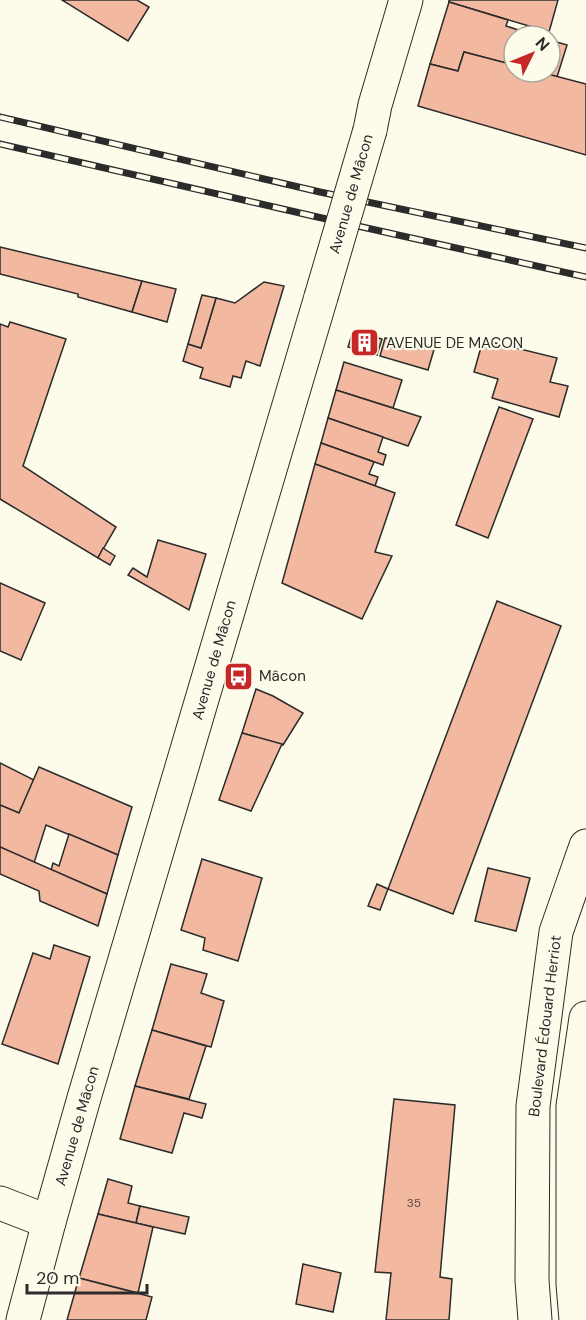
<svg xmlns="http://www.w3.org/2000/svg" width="586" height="1320" font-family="'DM Sans',sans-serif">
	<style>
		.building { fill: #f2b8a0; stroke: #2b2b2b; stroke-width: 1.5 }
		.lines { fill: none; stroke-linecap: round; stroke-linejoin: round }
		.street-casing { stroke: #2b2b2b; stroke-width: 35 }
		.primary-casing { stroke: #2b2b2b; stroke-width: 35 }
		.street { stroke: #fdfbea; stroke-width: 33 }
		.primary { stroke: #fdfbea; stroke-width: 33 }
		.rail-casing { stroke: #2b2b2b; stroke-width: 7 }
		.rail { stroke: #fdfbea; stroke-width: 4.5; stroke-dasharray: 14; stroke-linecap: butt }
		.primary-bridge-casing { stroke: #2b2b2b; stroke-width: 35; stroke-linecap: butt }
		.primary-bridge { stroke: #fdfbea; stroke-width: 33 }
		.labels { text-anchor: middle; stroke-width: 4.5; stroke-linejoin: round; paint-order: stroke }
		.number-label { font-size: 12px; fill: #5d4e48 }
		.street-label { font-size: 15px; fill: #2b2b2b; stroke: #fdfbea }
		.poi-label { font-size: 15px; fill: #2b2b2b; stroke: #fdfbea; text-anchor: start }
	</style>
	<rect width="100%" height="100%" fill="#fdfbea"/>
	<g class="building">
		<polygon points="62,0 137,0 149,7 128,41"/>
		<polygon points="449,0 558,0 549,32 449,2"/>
		<polygon points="449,2 508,20 506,26 537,36 514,36 514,65 464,52 458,71 430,64"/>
		<polygon points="550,40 567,45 557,77 540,72 550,72"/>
		<polygon points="464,52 514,65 514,72 540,72 586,84 586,155 418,106 430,64 458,71"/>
		<polygon points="0,247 142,281 132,312 78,297 78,294 0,274"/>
		<polygon points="142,281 176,289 167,322 132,312"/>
		<polygon points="264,282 284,286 260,366 246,361 241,378 233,376 230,387 200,378 203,368 183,361 188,344 201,348 216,298 235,303"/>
		<polygon points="202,295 216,298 201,348 188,344"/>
		<polygon points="10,322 66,339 23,466 116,527 98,558 0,499 0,324 8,327"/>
		<polygon points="353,331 382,339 377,355 348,347"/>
		<polygon points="385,338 435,346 428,370 380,356"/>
		<polygon points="483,340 557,358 550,382 568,386 559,417 492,398 498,379 474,372"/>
		<polygon points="344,362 402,380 393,408 336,390"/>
		<polygon points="336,390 421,417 408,446 328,418"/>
		<polygon points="499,407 533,419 488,538 456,525"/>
		<polygon points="328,418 383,437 378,452 386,455 383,465 321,443"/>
		<polygon points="321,443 374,462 369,474 378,477 375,486 315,464"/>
		<polygon points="315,464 395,493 375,552 392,556 362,619 282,583"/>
		<polygon points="158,540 206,554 189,610 128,575 133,568 147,577"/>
		<polygon points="103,548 115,556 110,565 98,558"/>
		<polygon points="0,583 45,603 21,660 0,651"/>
		<polygon points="497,601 561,626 453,914 388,889"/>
		<polygon points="256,689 273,696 303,713 283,745 242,733"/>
		<polygon points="242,733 282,744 251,811 219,800"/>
		<polygon points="0,763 34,780 19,813 0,805"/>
		<polygon points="39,767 132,807 118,855 46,825 34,863 0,847 0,805 19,813"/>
		<polygon points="69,834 118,855 107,894 51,870 53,863 59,866"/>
		<polygon points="0,847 107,894 98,926 40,901 39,891 0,874"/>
		<polygon points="202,859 262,878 238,961 203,950 205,938 181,930"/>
		<polygon points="488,868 530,878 516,931 475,921"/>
		<polygon points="377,884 388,889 380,910 368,906"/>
		<polygon points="54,945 90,957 58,1064 2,1044 33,953 50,959"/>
		<polygon points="171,964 207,974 201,993 224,1001 211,1047 152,1030"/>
		<polygon points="152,1030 206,1046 189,1099 135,1086"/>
		<polygon points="135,1086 206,1104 202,1118 184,1113 172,1153 120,1139"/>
		<polygon points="394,1099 455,1105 440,1277 452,1279 449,1320 386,1320 391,1273 375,1272"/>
		<polygon points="108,1179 132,1186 128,1203 140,1206 136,1223 98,1214"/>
		<polygon points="140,1206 189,1217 185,1234 136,1223"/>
		<polygon points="98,1214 153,1227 138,1293 79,1278"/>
		<polygon points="303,1264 341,1273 333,1312 296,1304"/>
		<polygon points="79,1278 152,1297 146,1320 67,1320"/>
	</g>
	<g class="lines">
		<defs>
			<polyline id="street" points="0,1203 49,1222"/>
			<g id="primary">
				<polyline points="370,130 375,105 406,0"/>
				<polyline points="23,1320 49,1222 84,1098 321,297"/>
				<polyline points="535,1320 532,1280 533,1106 556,932 586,846"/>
				<polyline points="576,1320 573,1284 573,1106 586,1018"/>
			</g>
		</defs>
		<use href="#street" class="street-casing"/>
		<use href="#primary" class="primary-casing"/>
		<use href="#street" class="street"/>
		<use href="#primary" class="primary"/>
		<defs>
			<g id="rail">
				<polyline points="0,117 320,192 586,248"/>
				<polyline points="0,144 313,216 586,277"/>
			</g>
		</defs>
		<use href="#rail" class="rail-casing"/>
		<use href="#rail" class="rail"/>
		<defs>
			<polyline id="primary-bridge" points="321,297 370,130"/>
		</defs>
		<use href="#primary-bridge" class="primary-bridge-casing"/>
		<use href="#primary-bridge" class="primary-bridge"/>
	</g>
	<defs>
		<symbol id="building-square" viewBox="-11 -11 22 22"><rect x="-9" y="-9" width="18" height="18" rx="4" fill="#c62828" stroke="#fdfbea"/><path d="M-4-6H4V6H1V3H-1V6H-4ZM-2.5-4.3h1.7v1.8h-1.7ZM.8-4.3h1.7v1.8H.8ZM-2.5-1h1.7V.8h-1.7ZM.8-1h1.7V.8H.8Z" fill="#fff"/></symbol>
		<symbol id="bus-square" viewBox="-11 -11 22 22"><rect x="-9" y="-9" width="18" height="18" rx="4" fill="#c62828" stroke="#fdfbea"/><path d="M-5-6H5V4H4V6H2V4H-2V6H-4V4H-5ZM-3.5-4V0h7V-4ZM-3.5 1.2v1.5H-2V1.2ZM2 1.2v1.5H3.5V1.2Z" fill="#fff"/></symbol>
	</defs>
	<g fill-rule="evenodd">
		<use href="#building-square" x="348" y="326" width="33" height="33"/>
		<use href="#bus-square" x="222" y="660" width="33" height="33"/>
	</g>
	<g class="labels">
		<g class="number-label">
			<text x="414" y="1207">35</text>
		</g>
		<g class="street-label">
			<text transform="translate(351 194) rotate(-74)" y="5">Avenue de Mâcon</text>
			<text transform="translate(214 660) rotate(-74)" y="5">Avenue de Mâcon</text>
			<text transform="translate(545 1026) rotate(-83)" y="5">Boulevard Édouard Herriot</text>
			<text transform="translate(77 1126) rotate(-74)" y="5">Avenue de Mâcon</text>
		</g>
		<g class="poi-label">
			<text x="386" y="348">AVENUE DE MACON</text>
			<text x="259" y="681">Mâcon</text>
		</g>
	</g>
	<g transform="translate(532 54) rotate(47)"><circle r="28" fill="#fdfbea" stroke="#a9a89e" stroke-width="1.5"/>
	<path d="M0-4.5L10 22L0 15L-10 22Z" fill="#c62828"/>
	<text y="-9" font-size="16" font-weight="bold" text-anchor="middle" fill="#2b2b2b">N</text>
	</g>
	<path d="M27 1284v9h120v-9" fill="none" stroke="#2b2b2b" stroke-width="3"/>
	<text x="36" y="1284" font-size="18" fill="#2b2b2b" stroke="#fdfbea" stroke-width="4.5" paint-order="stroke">20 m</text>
</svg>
